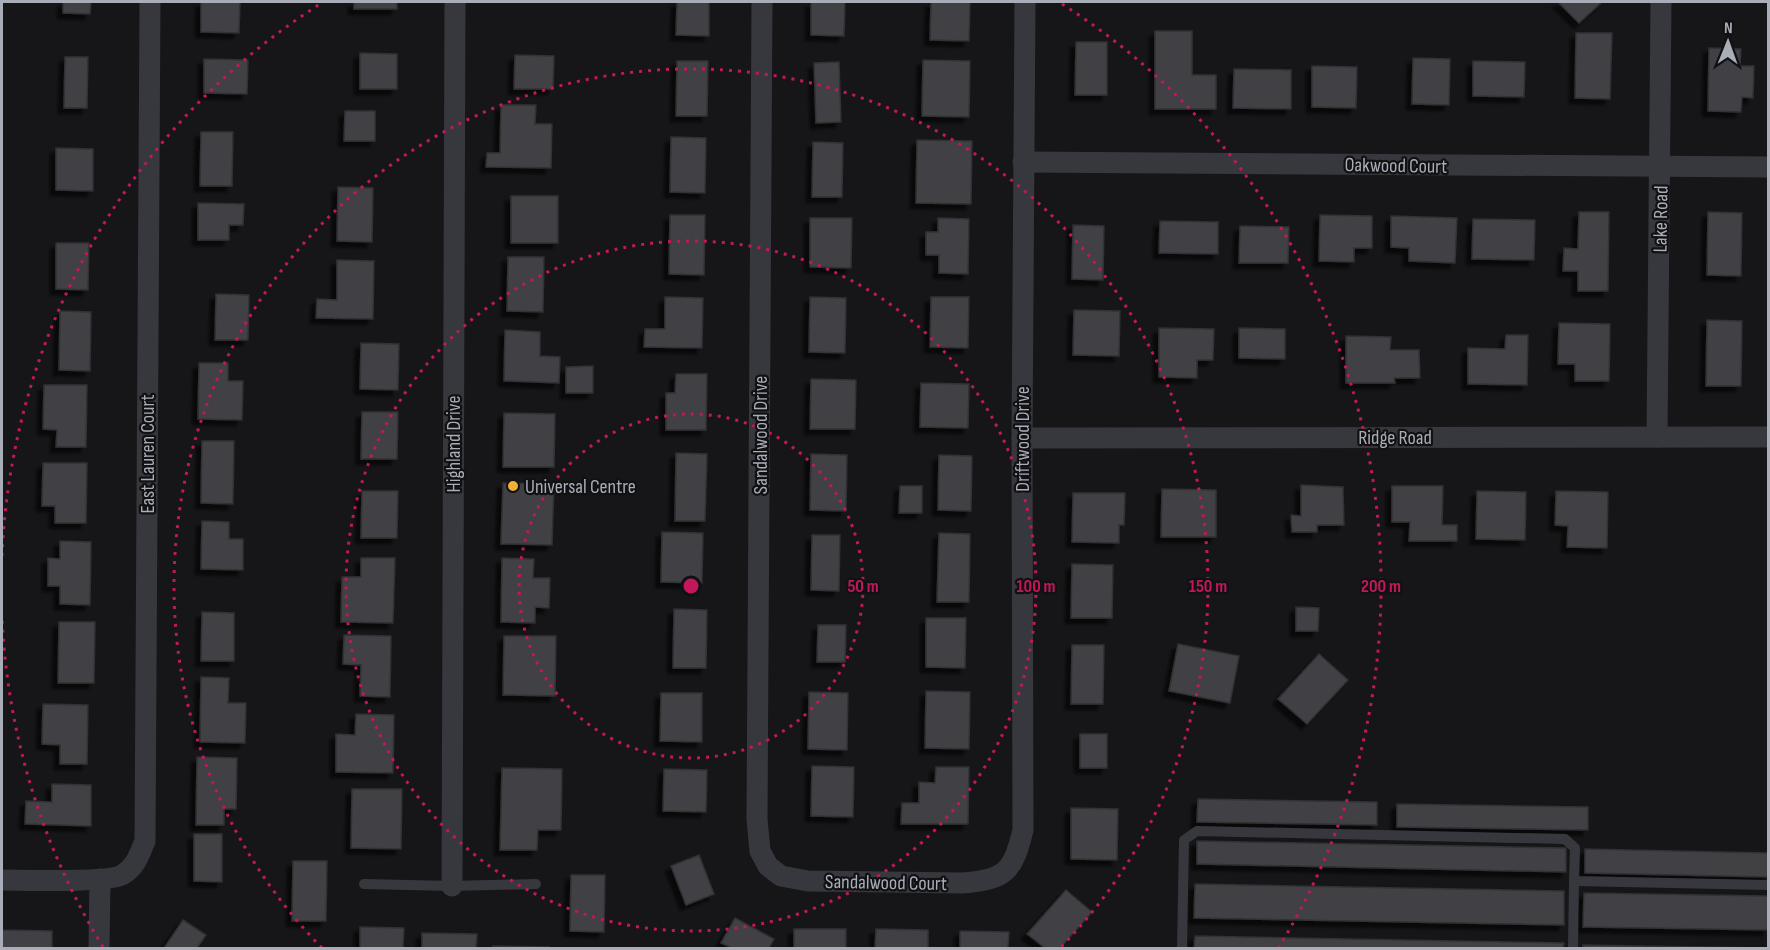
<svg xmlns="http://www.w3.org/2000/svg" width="1770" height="950" font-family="'Sofia Sans Condensed',sans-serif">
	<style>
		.building { fill: #404145; stroke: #303034; stroke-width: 1.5; filter: url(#shadow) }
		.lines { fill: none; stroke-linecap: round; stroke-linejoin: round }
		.service { stroke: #37383d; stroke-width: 10 }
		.minor { stroke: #37383d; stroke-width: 21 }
		.ring { fill: none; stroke: #c2185b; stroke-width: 3; stroke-dasharray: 3 6 }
		.poi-dot { fill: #f2b134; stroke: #111113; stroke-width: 2 }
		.labels { text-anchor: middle; stroke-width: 4.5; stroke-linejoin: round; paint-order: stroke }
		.street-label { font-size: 20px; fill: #a8adb8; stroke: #111113 }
		.poi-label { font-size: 20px; fill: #a8adb8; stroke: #111113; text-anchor: start }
		.centre { fill: #c2185b; stroke: #111113; stroke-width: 3 }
		.ring-label { font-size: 18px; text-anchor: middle; font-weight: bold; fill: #c2185b; stroke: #111113; stroke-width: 4.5; stroke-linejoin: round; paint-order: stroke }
	</style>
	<defs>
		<filter id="shadow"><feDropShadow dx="-5.5" dy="5.5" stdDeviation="1.5" flood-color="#0009"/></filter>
	</defs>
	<rect width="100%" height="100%" fill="#161618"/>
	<g class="building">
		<polygon points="63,2 91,2 90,14 63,13"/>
		<polygon points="201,2 240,2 239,33 201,32"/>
		<rect x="354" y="2" width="43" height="7"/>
		<polygon points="677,2 709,2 709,36 676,35"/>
		<polygon points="811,2 845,2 844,36 811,35"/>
		<polygon points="931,2 970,2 969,41 930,40"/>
		<polygon points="1558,2 1602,2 1579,23"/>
		<polygon points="1155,31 1192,31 1192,75 1216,75 1216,109 1155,109"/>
		<polygon points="1576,33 1612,33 1610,99 1575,98"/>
		<polygon points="1076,42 1107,42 1107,95 1075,95"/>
		<polygon points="1709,48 1741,49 1740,66 1754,66 1753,98 1742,97 1741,112 1708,111"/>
		<polygon points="360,53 397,54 397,89 360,89"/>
		<polygon points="515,55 554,56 553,89 514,89"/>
		<polygon points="65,57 88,57 87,108 64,108"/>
		<polygon points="1413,58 1450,59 1449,105 1412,104"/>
		<polygon points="204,59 248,60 247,94 204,93"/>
		<polygon points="923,60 970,61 969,117 922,116"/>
		<polygon points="677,61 708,61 707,116 676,116"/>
		<polygon points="1473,61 1525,62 1524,97 1473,96"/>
		<polygon points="839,62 841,122 816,123 814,63"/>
		<polygon points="1312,66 1357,67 1356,108 1312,107"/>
		<polygon points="1234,69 1291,70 1291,109 1233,108"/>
		<polygon points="501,105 536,105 535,124 552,124 551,168 486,167 487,153 500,153"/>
		<polygon points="345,111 375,111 375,141 344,141"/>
		<polygon points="201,132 233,132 232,186 200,186"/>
		<polygon points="671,137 706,138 705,193 670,192"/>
		<polygon points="917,140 972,141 971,204 916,203"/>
		<polygon points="813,142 843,143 842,197 812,197"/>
		<polygon points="56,148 93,149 93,191 56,190"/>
		<polygon points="338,187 373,188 372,242 337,241"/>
		<rect x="511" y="196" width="47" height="47"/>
		<polygon points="198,203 244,204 243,225 229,225 229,240 198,240"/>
		<polygon points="1579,212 1609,212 1608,291 1578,291 1578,271 1563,271 1564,248 1578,249"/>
		<polygon points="1708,212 1742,213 1741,276 1707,275"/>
		<polygon points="670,215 705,215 704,275 669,274"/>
		<polygon points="1320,215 1372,216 1372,248 1354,248 1354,262 1319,261"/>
		<polygon points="1391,216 1457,218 1455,263 1409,261 1409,248 1391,247"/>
		<polygon points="810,218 852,218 851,268 810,267"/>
		<polygon points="938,218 969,219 968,274 939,273 939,255 926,255 926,232 938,232"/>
		<polygon points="1473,219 1535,220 1534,260 1472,259"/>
		<polygon points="1160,221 1218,222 1218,254 1159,253"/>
		<polygon points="1073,225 1104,226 1103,280 1072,279"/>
		<polygon points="1240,226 1289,227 1288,263 1239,263"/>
		<polygon points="56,243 89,243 88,290 56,289"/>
		<polygon points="508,257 544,257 543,312 507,311"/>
		<polygon points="337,260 374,261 373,319 316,318 317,299 337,300"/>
		<polygon points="216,294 249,295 248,340 215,340"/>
		<polygon points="665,297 703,298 702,348 644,347 645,329 665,329"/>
		<polygon points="810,297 846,298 845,353 809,352"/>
		<polygon points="931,297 969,297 968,348 930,347"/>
		<polygon points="1074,310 1120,311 1119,356 1073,355"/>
		<polygon points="60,311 91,312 90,371 59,370"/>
		<polygon points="1707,320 1742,321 1741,386 1706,386"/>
		<polygon points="1559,323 1610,324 1609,381 1575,381 1575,364 1558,364"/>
		<polygon points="1159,328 1214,329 1213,360 1197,360 1197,378 1159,377"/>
		<polygon points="1239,328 1285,329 1285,359 1239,358"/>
		<polygon points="505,330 540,332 540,356 560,357 559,383 504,381"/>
		<polygon points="1506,335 1528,335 1527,385 1468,384 1468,348 1505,349"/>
		<polygon points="1346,336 1391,337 1390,350 1419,350 1420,378 1394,378 1395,383 1346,383"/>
		<polygon points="361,343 399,344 398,390 360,389"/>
		<polygon points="199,363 228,363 228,381 243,381 242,420 198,419"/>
		<polygon points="593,366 593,393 566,393 566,367"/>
		<polygon points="676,374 707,374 706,430 666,430 666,393 675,393"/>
		<polygon points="811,379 856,380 855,429 810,429"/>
		<polygon points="921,383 969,384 968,428 920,427"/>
		<polygon points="44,385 87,385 86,447 56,447 57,430 43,429"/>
		<polygon points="362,412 398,412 397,459 361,459"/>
		<polygon points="504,413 555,414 554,467 503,467"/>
		<polygon points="202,441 234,441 233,504 201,503"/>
		<polygon points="676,453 707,454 705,521 675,521"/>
		<polygon points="811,454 847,455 846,511 810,510"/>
		<polygon points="939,455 972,456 971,511 938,510"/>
		<polygon points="43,463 87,463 86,523 55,523 55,506 42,506"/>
		<polygon points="503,483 554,484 552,545 501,544"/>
		<polygon points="1301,485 1343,487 1344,525 1317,525 1317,532 1292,532 1291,515 1301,516"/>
		<polygon points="900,486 922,486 922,513 899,513"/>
		<polygon points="1392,486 1443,486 1442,525 1457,525 1457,541 1409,541 1410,522 1392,522"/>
		<polygon points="1162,489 1216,490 1216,537 1161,537"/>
		<polygon points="362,491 398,491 397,538 361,538"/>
		<polygon points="1477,491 1526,492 1525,540 1476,539"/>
		<polygon points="1556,491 1608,492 1607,548 1567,547 1568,526 1555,525"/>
		<polygon points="1073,493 1125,493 1124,525 1119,525 1119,543 1072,542"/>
		<polygon points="202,521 229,522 229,539 243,539 243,570 201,569"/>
		<polygon points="662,532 703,533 702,583 661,582"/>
		<polygon points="939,533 970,534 969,602 937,602"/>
		<polygon points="812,535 840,535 839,591 811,590"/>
		<polygon points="60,541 91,542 90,605 60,604 60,586 48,586 48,558 60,559"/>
		<polygon points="361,558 395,558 393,623 341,622 342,577 361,577"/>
		<polygon points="502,558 534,559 533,578 550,578 549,608 535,607 535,623 501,622"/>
		<polygon points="1072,564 1113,565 1112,618 1071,618"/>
		<polygon points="1296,607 1319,608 1318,631 1296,631"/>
		<polygon points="674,609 707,610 706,668 673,668"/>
		<polygon points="202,612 234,613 234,661 201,661"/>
		<polygon points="926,618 966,618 965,668 926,667"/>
		<polygon points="59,622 95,622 94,683 58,683"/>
		<polygon points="818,625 846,625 845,662 817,662"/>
		<polygon points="344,635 391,636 390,697 360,696 361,665 343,664"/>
		<polygon points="504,636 556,636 555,696 503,695"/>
		<polygon points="1178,644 1239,656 1230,703 1169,691"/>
		<polygon points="1072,645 1104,645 1103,704 1071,704"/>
		<polygon points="1319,654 1348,680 1307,724 1278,699"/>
		<polygon points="201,677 229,678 228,703 246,703 245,743 200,742"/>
		<polygon points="926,691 970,692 969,749 925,748"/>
		<polygon points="809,692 848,693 847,750 808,749"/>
		<polygon points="661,693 702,693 702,742 660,741"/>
		<polygon points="43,704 88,705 87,764 60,764 60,745 42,744"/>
		<polygon points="356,714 394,715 393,773 336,772 336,734 355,735"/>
		<rect x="1080" y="734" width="27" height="34"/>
		<polygon points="197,757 237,758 236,809 224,809 224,825 196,825"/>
		<polygon points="812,766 854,767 853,817 811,816"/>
		<polygon points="936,767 969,767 968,824 901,824 902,803 919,803 919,782 935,783"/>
		<polygon points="502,768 562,769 561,830 538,830 537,850 500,850"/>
		<polygon points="664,769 707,770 706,812 663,811"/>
		<polygon points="52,784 91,785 91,826 25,824 26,801 52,802"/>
		<polygon points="352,789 402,789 401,849 351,848"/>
		<polygon points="1198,799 1377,802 1377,825 1197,822"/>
		<polygon points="1397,804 1588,807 1588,830 1397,827"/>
		<polygon points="1071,808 1118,809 1117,860 1071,859"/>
		<polygon points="194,834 222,834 222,882 194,881"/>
		<polygon points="1197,841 1566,848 1566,872 1197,864"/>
		<polygon points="1585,849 1768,853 1768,877 1585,873"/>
		<polygon points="699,855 714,894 686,905 671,866"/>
		<polygon points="293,861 327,861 326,921 292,921"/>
		<polygon points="571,875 605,875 604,932 570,931"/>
		<polygon points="1195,884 1564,891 1564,925 1194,918"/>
		<polygon points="1066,890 1092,912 1060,948 1045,948 1027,934"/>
		<polygon points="1584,893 1768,896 1768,930 1583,927"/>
		<polygon points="735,918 774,939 769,948 732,948 721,943"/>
		<polygon points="183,920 206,935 197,948 164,948"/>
		<polygon points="360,927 404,928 403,948 360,948"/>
		<rect x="794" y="929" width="52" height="19"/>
		<polygon points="876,929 928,930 928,948 875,948"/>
		<polygon points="2,930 52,931 52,948 2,948"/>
		<polygon points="960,931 1009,932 1008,948 960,948"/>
		<polygon points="422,933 477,934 476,948 422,948"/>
		<polygon points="1195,936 1564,943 1563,948 1194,948"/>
		<polygon points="1583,945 1764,948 1583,948"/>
		<polygon points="493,946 549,947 549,948 493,948"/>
	</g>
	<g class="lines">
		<g class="service">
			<polyline points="364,884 452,886 536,884"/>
			<polyline points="1182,948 1184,840 1197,831 1565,839 1575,848 1574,881 1768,885"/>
			<polyline points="1573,948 1574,881"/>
		</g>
		<g class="minor">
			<path d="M 762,2 L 757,819 L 760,851 L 768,866 L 781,876 L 808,881 L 962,883 C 1006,880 1013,871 1023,830 L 1022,438 L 1025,2"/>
			<polyline points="1023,162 1768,167"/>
			<polyline points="1657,437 1661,2"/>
			<polyline points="1022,438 1768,437"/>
			<path d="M 2,880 C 23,880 108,883 122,875 C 136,867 139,855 145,841 L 150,2"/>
			<polyline points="452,886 455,2"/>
			<polyline points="99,948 100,879"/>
		</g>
	</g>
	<g class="ring">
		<circle cx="691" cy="586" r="172"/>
		<circle cx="691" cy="586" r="345"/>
		<path d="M322 948A517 517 0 1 1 1060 948"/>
		<path d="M103 947A690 690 0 0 1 2 616M2 556A690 690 0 0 1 320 4M1062 4A690 690 0 0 1 1279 947"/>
	</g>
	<circle class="poi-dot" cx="513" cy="486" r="6"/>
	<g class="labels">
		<g class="street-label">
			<text transform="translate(1396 165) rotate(1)" y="7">Oakwood Court</text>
			<text transform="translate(1660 219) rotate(-89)" y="7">Lake Road</text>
			<text transform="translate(760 435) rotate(-90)" y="7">Sandalwood Drive</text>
			<text x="1395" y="444">Ridge Road</text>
			<text transform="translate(1022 439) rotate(-90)" y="7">Driftwood Drive</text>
			<text transform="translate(453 444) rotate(-90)" y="7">Highland Drive</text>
			<text transform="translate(147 454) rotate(-90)" y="7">East Lauren Court</text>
			<text transform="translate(886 882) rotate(1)" y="7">Sandalwood Court</text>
		</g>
		<g class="poi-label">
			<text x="525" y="493">Universal Centre</text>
		</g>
	</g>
	<circle cx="691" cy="586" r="9" class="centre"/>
	<g class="ring-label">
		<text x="863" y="592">50 m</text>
		<text x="1036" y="592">100 m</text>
		<text x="1208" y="592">150 m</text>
		<text x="1381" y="592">200 m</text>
	</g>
	<rect width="1770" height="950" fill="none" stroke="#a8adb8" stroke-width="6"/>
	<g transform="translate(1728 42) rotate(1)" stroke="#111113" stroke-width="4.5" paint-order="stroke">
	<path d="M0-4.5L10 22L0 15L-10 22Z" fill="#a8adb8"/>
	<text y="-9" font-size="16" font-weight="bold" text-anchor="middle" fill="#a8adb8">N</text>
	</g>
</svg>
